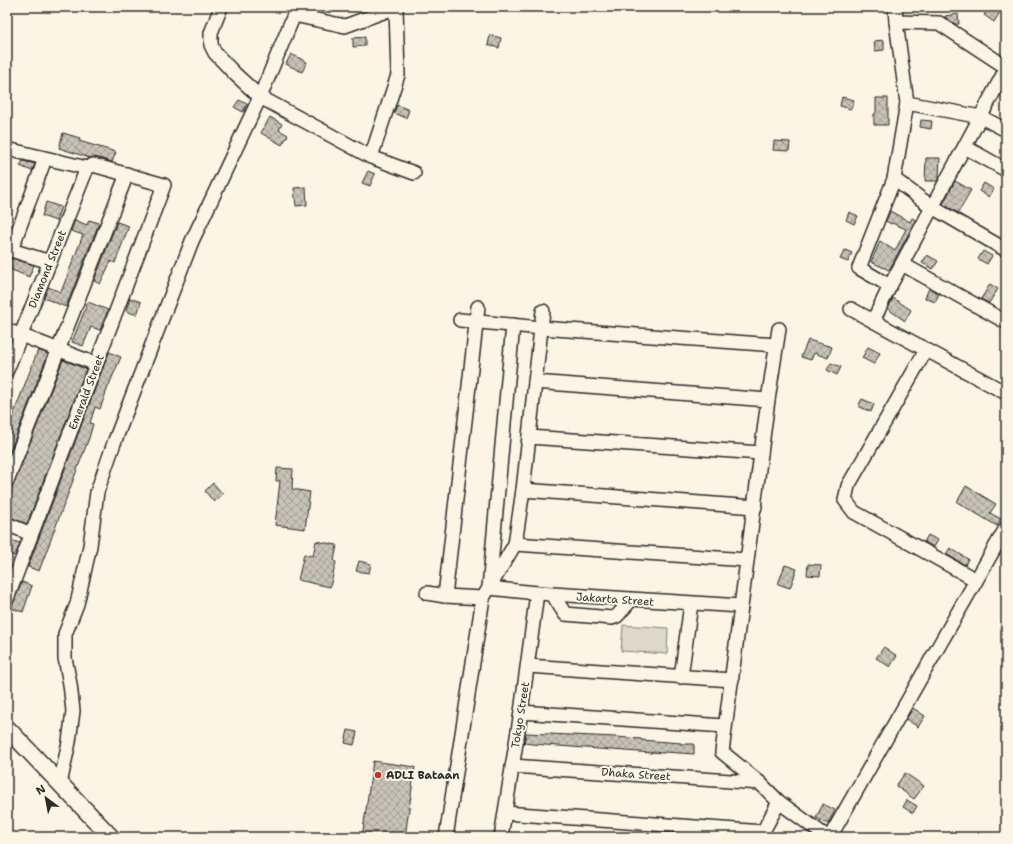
<svg xmlns="http://www.w3.org/2000/svg" width="1013" height="844" font-family="'Shantell Sans',sans-serif">
	<style>
		.park { fill: #ded8ca; stroke: #84827a }
		.building { fill: url(#building-cross-hatch); stroke: #2b2b2b }
		.lines { fill: none; stroke-linecap: round; stroke-linejoin: round }
		.minor-casing { stroke: #2b2b2b; stroke-width: 16 }
		.major-casing { stroke: #2b2b2b; stroke-width: 19 }
		.minor { stroke: #fcf5e5; stroke-width: 13 }
		.major { stroke: #fcf5e5; stroke-width: 16 }
		.poi-dot { fill: #c8321e; stroke: #fcf5e5; stroke-width: 1.5 }
		.labels { text-anchor: middle; stroke-width: 4; stroke-linejoin: round; paint-order: stroke }
		.street-label { font-size: 11px; fill: #2b2b2b; stroke: #fcf5e5 }
		.poi-label { font-size: 11px; font-weight: bold; fill: #2b2b2b; stroke: #fcf5e5; text-anchor: start }
	</style>
	<defs>
		<pattern id="building-cross-hatch" width="8" height="8" patternUnits="userSpaceOnUse"><rect width="8" height="8" fill="#c8c3b7"/><path d="M0 0l8 8M0 8l8-8" fill="none" stroke="#a39f95"/></pattern>
	</defs>
	<rect width="100%" height="100%" fill="#fcf5e5"/>
	<filter id="ink" filterUnits="userSpaceOnUse"><feTurbulence type="fractalNoise" baseFrequency=".025" numOctaves="2"/><feDisplacementMap in="SourceGraphic" scale="8" xChannelSelector="R" yChannelSelector="G"/><feConvolveMatrix kernelMatrix="1 2 1 2 8 2 1 2 1" color-interpolation-filters="sRGB"/></filter>
	<g filter="url(#ink)">
		<polygon class="park" points="623,625 668,628 667,654 621,651"/>
		<g class="building">
			<polygon points="989,7 1003,7 994,22 984,15"/>
			<polygon points="958,14 959,24 955,24 945,17 945,16"/>
			<polygon points="490,35 501,38 499,48 488,45"/>
			<polygon points="365,37 365,46 353,47 353,38"/>
			<polygon points="884,40 884,50 875,51 874,41"/>
			<polygon points="291,54 307,62 302,72 286,64"/>
			<polygon points="842,97 854,100 851,109 840,106"/>
			<polygon points="876,98 888,98 888,125 874,125 874,114 876,113"/>
			<polygon points="239,100 247,104 243,112 234,107"/>
			<polygon points="397,105 409,110 406,118 394,113"/>
			<polygon points="270,117 282,124 279,130 288,135 282,145 261,133"/>
			<polygon points="921,120 932,121 931,129 920,127"/>
			<polygon points="63,133 80,138 79,141 116,152 112,162 95,157 90,158 59,148"/>
			<polygon points="774,141 790,142 789,151 773,150"/>
			<polygon points="926,158 940,158 939,177 937,181 925,181"/>
			<polygon points="23,161 35,164 32,171 20,166"/>
			<polygon points="368,171 375,174 370,186 362,183"/>
			<polygon points="955,181 971,190 958,213 943,204"/>
			<polygon points="984,183 994,189 989,197 979,191"/>
			<polygon points="306,187 307,205 296,206 294,188"/>
			<polygon points="46,202 61,207 56,221 42,216"/>
			<polygon points="890,211 910,222 912,218 916,220 889,270 871,262 880,241 895,251 906,229 892,223 891,224 886,221"/>
			<polygon points="849,212 858,216 854,224 846,220"/>
			<polygon points="75,220 87,225 89,220 99,223 66,307 44,298 48,287 61,292 83,235 71,231"/>
			<polygon points="117,222 129,226 115,263 111,261 100,284 94,281"/>
			<polygon points="845,250 852,253 848,262 840,259"/>
			<polygon points="983,251 992,256 987,264 978,259"/>
			<polygon points="927,255 938,261 933,269 922,263"/>
			<polygon points="8,257 34,265 29,277 7,268"/>
			<polygon points="990,284 998,289 989,303 981,299"/>
			<polygon points="929,288 939,294 935,302 925,298"/>
			<polygon points="130,298 141,302 137,315 126,311"/>
			<polygon points="893,298 911,310 905,321 888,309"/>
			<polygon points="88,302 108,310 100,330 91,327 83,346 72,342"/>
			<polygon points="808,340 832,347 828,358 814,353 811,360 801,357"/>
			<polygon points="868,347 880,353 874,364 862,358"/>
			<polygon points="38,350 48,354 7,459 7,431"/>
			<polygon points="109,352 121,357 108,387 100,409 95,407 90,423 93,424 89,438 39,571 28,567"/>
			<polygon points="63,360 86,369 27,524 7,516 7,501"/>
			<polygon points="831,363 841,367 837,375 827,370"/>
			<polygon points="862,399 874,404 871,412 858,406"/>
			<polygon points="277,468 293,469 292,489 310,492 305,529 275,525 280,481 276,481"/>
			<polygon points="213,483 223,494 214,502 205,491"/>
			<polygon points="966,486 996,504 990,513 1001,519 997,526 957,502"/>
			<polygon points="928,535 938,540 934,547 924,542"/>
			<polygon points="7,539 20,543 15,556 7,553"/>
			<polygon points="316,541 337,545 334,561 336,562 330,587 298,580 304,554 313,556"/>
			<polygon points="950,548 968,559 965,565 946,554"/>
			<polygon points="359,561 371,564 369,573 356,571"/>
			<polygon points="808,564 821,565 820,576 807,575"/>
			<polygon points="785,565 797,569 790,588 778,584"/>
			<polygon points="22,582 32,586 23,612 11,608"/>
			<polygon points="884,647 897,656 890,667 876,658"/>
			<polygon points="913,708 925,716 918,727 906,719"/>
			<polygon points="348,730 357,732 354,745 345,743"/>
			<polygon points="526,733 616,737 641,739 641,740 681,743 681,744 694,744 694,754 665,752 664,753 652,752 652,753 532,744 524,743"/>
			<polygon points="373,761 415,767 405,837 362,837"/>
			<polygon points="905,773 924,786 914,799 896,786"/>
			<polygon points="907,800 917,806 913,813 903,807"/>
			<polygon points="823,804 835,810 828,824 816,818"/>
		</g>
		<g class="lines">
			<defs>
				<g id="minor">
					<polyline points="221,7 211,33 211,45 215,53 235,74 260,97 371,157 398,75 396,8"/>
					<polyline points="895,7 896,22 907,103 894,179 859,268 890,286 1006,69"/>
					<polyline points="294,15 345,26 397,7"/>
					<polyline points="896,22 939,23 1006,67"/>
					<polyline points="907,103 981,117 1006,130"/>
					<polyline points="965,147 1006,170"/>
					<polyline points="7,149 87,168 93,165 164,185 7,599"/>
					<polyline points="371,157 414,173"/>
					<polyline points="45,159 11,250 50,262"/>
					<polyline points="894,179 932,207 1006,250"/>
					<polyline points="902,264 1006,322"/>
					<polyline points="851,309 1006,393"/>
					<polyline points="460,320 541,328 776,345"/>
					<polyline points="873,321 890,286"/>
					<polyline points="513,325 489,588 537,593 741,606"/>
					<polyline points="779,329 768,400 722,752 760,783 779,802 827,837"/>
					<polyline points="7,330 96,364"/>
					<polyline points="926,350 848,486 845,500 854,512 976,580"/>
					<polyline points="7,370 87,168"/>
					<polyline points="535,382 768,400"/>
					<polyline points="529,437 761,453"/>
					<polyline points="7,481 127,174"/>
					<polyline points="523,490 755,507"/>
					<polyline points="7,524 31,534"/>
					<polyline points="515,544 747,560"/>
					<polyline points="427,593 445,596 483,598"/>
					<polyline points="553,595 565,614 612,618 617,616 631,600"/>
					<polyline points="445,596 478,307"/>
					<polyline points="528,666 732,680"/>
					<polyline points="681,677 691,604"/>
					<polyline points="521,712 724,726"/>
					<polyline points="512,766 760,783"/>
					<polyline points="60,784 69,742 73,711 70,684 65,658 65,634 77,604 90,546 97,492 114,443 192,241 260,97 294,15 299,7"/>
					<polyline points="505,813 763,832"/>
					<polyline points="446,837 483,598 515,544 523,490 543,311"/>
					<polyline points="501,837 521,712 537,593"/>
					<polyline points="760,837 779,802"/>
					<polyline points="830,837 1006,528"/>
				</g>
				<polyline id="major" points="7,728 111,837"/>
			</defs>
			<use href="#minor" class="minor-casing"/>
			<use href="#major" class="major-casing"/>
			<use href="#minor" class="minor"/>
			<use href="#major" class="major"/>
		</g>
	</g>
	<circle class="poi-dot" cx="378" cy="775" r="4"/>
	<g class="labels">
		<g class="street-label">
			<text transform="translate(47 269) rotate(-68)" y="4">Diamond Street</text>
			<text transform="translate(86 392) rotate(-69)" y="4">Emerald Street</text>
			<text transform="translate(615 599) rotate(4)" y="4">Jakarta Street</text>
			<text transform="translate(520 715) rotate(-81)" y="4">Tokyo Street</text>
			<text transform="translate(636 774) rotate(4)" y="4">Dhaka Street</text>
		</g>
		<g class="poi-label">
			<text x="386" y="779">ADLI Bataan</text>
		</g>
	</g>
	<rect width="1013" height="844" fill="none" stroke="#fcf5e5" stroke-width="24"/>
	<rect x="12" y="12" width="989" height="820" fill="none" stroke="#2b2b2b" stroke-width="1.5" filter="url(#ink)"/>
	<g transform="translate(46 798) rotate(328)" stroke="#fcf5e5" stroke-width="3" paint-order="stroke">
	<path d="M0-3L7 15L0 10L-7 15Z" fill="#2b2b2b"/>
	<text y="-6" font-size="11" font-weight="bold" text-anchor="middle" fill="#2b2b2b">N</text>
	</g>
</svg>
